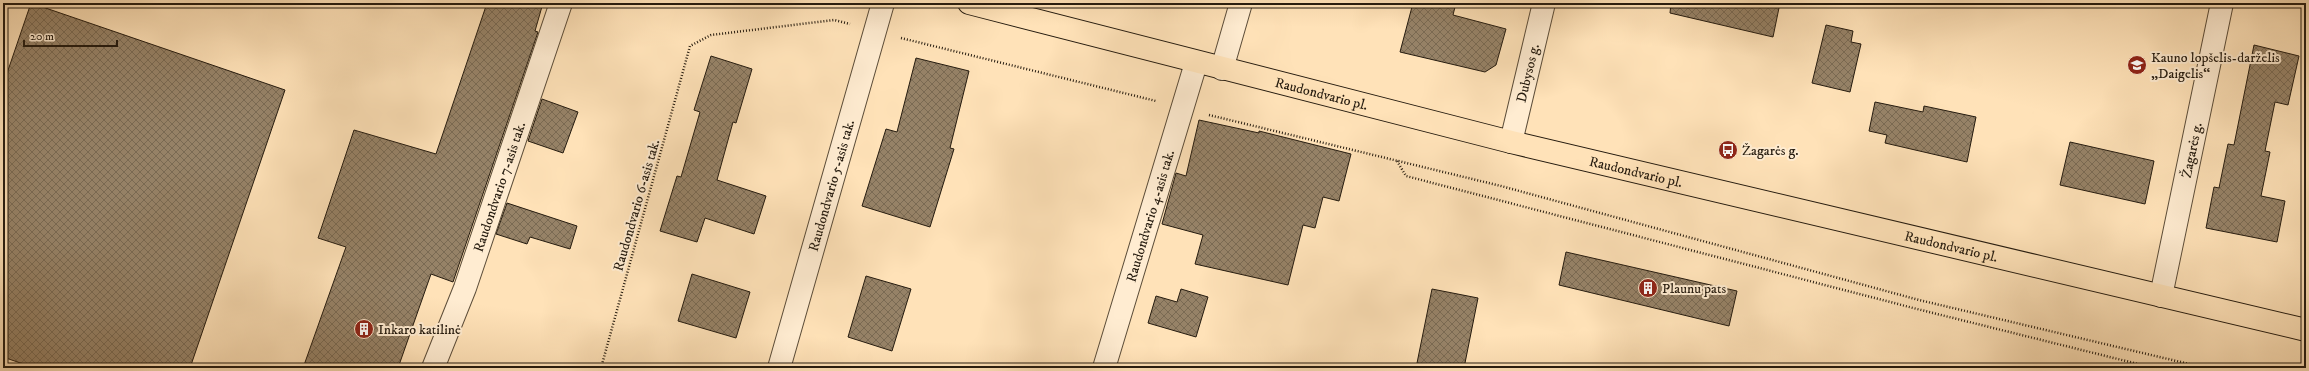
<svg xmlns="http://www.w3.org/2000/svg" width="2309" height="371" font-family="'IM FELL DW Pica',serif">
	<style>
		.building { fill: url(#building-cross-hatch); stroke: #251b0f }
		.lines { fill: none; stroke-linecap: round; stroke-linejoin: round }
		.minor-casing { stroke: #5c4d39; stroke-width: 24 }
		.primary-casing { stroke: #251b0f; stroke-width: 24 }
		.path { stroke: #251b0f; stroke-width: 2.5; stroke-dasharray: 1 2; stroke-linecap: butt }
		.minor { stroke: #ffecd1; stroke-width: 22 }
		.primary { stroke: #ffe2b8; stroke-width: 22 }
		.labels { text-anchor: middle; stroke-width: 4; stroke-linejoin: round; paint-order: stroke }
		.poi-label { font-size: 14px; fill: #251b0f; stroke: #ffecd1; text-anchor: start }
		.street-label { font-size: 14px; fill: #251b0f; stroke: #ffecd1 }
	</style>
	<defs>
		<pattern id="building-cross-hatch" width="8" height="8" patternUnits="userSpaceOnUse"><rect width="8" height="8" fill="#968267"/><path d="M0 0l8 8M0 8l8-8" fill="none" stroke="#7a6a53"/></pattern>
	</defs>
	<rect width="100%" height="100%" fill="#ffe2b8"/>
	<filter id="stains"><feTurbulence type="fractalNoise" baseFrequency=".005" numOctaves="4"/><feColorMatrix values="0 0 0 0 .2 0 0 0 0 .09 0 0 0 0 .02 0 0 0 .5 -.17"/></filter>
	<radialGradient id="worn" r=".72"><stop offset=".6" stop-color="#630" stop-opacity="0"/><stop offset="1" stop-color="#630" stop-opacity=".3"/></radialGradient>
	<g class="building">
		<polygon points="31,3 285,90 190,368 35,368 3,357 3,85"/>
		<polygon points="487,3 543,3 535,31 538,32 453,282 431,274 398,368 303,368 346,247 318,238 354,130 436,154"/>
		<polygon points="1413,3 1456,3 1453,15 1506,29 1496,65 1485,72 1400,52"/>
		<polygon points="1671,3 1780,3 1773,37 1670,13"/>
		<polygon points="1826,25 1853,31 1851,42 1861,44 1850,92 1812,83"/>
		<polygon points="2254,45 2299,56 2288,105 2275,102 2265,151 2270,152 2261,196 2285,201 2277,242 2206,228 2214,187 2219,188 2228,144 2234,145"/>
		<polygon points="711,56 752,69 736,123 733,122 717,180 766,196 754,234 705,218 697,242 660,231 677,176 681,177 700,112 694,110"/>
		<polygon points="916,58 969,71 950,148 954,149 930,227 862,206 886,129 897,132"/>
		<polygon points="542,99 578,112 563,153 528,141"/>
		<polygon points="1875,102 1923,112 1924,106 1976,117 1967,162 1885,143 1887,135 1869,131"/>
		<polygon points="1199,120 1259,133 1259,131 1351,154 1339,201 1323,197 1315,228 1303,225 1288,285 1195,264 1203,235 1162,224 1176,173 1186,176"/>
		<polygon points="2070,142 2154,161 2145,204 2060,185"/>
		<polygon points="507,203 577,226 570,249 530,237 527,244 496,234"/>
		<polygon points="1566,252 1737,291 1729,326 1559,285"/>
		<polygon points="692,274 750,292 736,338 678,321"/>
		<polygon points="866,276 911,289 892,351 848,337"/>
		<polygon points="1181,289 1208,297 1196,337 1148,323 1156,296 1177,302"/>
		<polygon points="1432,289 1478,298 1464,368 1416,368"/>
	</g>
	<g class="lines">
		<defs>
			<g id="minor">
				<polyline points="1222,69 1241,3"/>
				<path id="s1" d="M 1511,142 L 1544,3"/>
				<path id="s2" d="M 2161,296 L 2222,3"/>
				<path id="s3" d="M 433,368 L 465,288 L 561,3"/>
				<path id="s4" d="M 779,368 L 883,3"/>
				<path id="s5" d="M 1104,368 L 1196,63"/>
			</g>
			<g id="primary">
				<path id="s6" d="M 969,3 L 1511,142 L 2306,330"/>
			</g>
		</defs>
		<use href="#minor" class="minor-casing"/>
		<use href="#primary" class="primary-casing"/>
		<g class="path">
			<polyline points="901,38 1156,101"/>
			<polyline points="1209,115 1501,186 1919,300 2206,368"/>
			<polyline points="1397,161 1406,176 1917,309 2154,368"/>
			<polyline points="601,368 690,46 711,35 834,20 850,24"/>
		</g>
		<use href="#minor" class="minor"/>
		<use href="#primary" class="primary"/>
	</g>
	<defs>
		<symbol id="school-disc" viewBox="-11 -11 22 22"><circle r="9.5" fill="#8f2418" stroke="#ffecd1"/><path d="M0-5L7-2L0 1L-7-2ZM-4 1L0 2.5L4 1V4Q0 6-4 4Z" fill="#fff"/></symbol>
		<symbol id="bus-disc" viewBox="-11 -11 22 22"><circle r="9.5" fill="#8f2418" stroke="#ffecd1"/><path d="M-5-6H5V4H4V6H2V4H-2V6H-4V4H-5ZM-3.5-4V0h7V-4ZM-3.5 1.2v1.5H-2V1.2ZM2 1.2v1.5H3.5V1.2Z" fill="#fff"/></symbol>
		<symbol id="building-disc" viewBox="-11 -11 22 22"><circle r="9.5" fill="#8f2418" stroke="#ffecd1"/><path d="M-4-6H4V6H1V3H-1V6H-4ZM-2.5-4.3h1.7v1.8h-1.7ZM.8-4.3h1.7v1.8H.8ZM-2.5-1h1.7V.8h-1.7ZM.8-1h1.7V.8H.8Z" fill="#fff"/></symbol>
	</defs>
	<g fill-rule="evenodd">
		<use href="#school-disc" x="2126" y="54" width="22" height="22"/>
		<use href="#bus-disc" x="1717" y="139" width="22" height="22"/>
		<use href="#building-disc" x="1637" y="277" width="22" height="22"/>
		<use href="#building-disc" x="353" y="318" width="22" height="22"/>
	</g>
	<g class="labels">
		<g class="poi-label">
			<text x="2151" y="62">Kauno lopšelis-darželis<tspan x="2151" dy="16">„Daigelis“</tspan></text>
			<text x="1742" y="155">Žagarės g.</text>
			<text x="1662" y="293">Plaunu pats</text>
			<text x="378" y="334">Inkaro katilinė</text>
		</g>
		<g class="street-label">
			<text dy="5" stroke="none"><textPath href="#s1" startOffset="71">Dubysos g.</textPath></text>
			<text dy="5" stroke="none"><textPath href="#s6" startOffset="364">Raudondvario pl.</textPath></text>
			<text dy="5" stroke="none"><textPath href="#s2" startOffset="149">Žagarės g.</textPath></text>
			<text dy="5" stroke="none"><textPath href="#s6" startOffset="688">Raudondvario pl.</textPath></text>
			<text dy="5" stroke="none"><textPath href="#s4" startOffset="190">Raudondvario 5-asis tak.</textPath></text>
			<text dy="5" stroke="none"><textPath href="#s3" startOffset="193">Raudondvario 7-asis tak.</textPath></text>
			<text transform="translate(636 205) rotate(-74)" y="5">Raudondvario 6-asis tak.</text>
			<text dy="5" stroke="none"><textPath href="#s5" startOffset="159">Raudondvario 4-asis tak.</textPath></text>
			<text dy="5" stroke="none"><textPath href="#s6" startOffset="1012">Raudondvario pl.</textPath></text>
		</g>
	</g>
	<rect width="2309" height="371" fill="none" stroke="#ffe2b8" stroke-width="16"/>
	<rect x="4" y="4" width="2301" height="363" fill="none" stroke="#251b0f" stroke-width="2"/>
	<rect x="8" y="8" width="2293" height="355" fill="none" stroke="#251b0f"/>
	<path d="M24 40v6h93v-6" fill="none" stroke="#251b0f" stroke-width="2"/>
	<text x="30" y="40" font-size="12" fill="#251b0f" stroke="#ffecd1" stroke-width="3" paint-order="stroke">20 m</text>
	<rect width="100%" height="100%" filter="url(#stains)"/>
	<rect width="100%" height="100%" fill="url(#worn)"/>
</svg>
